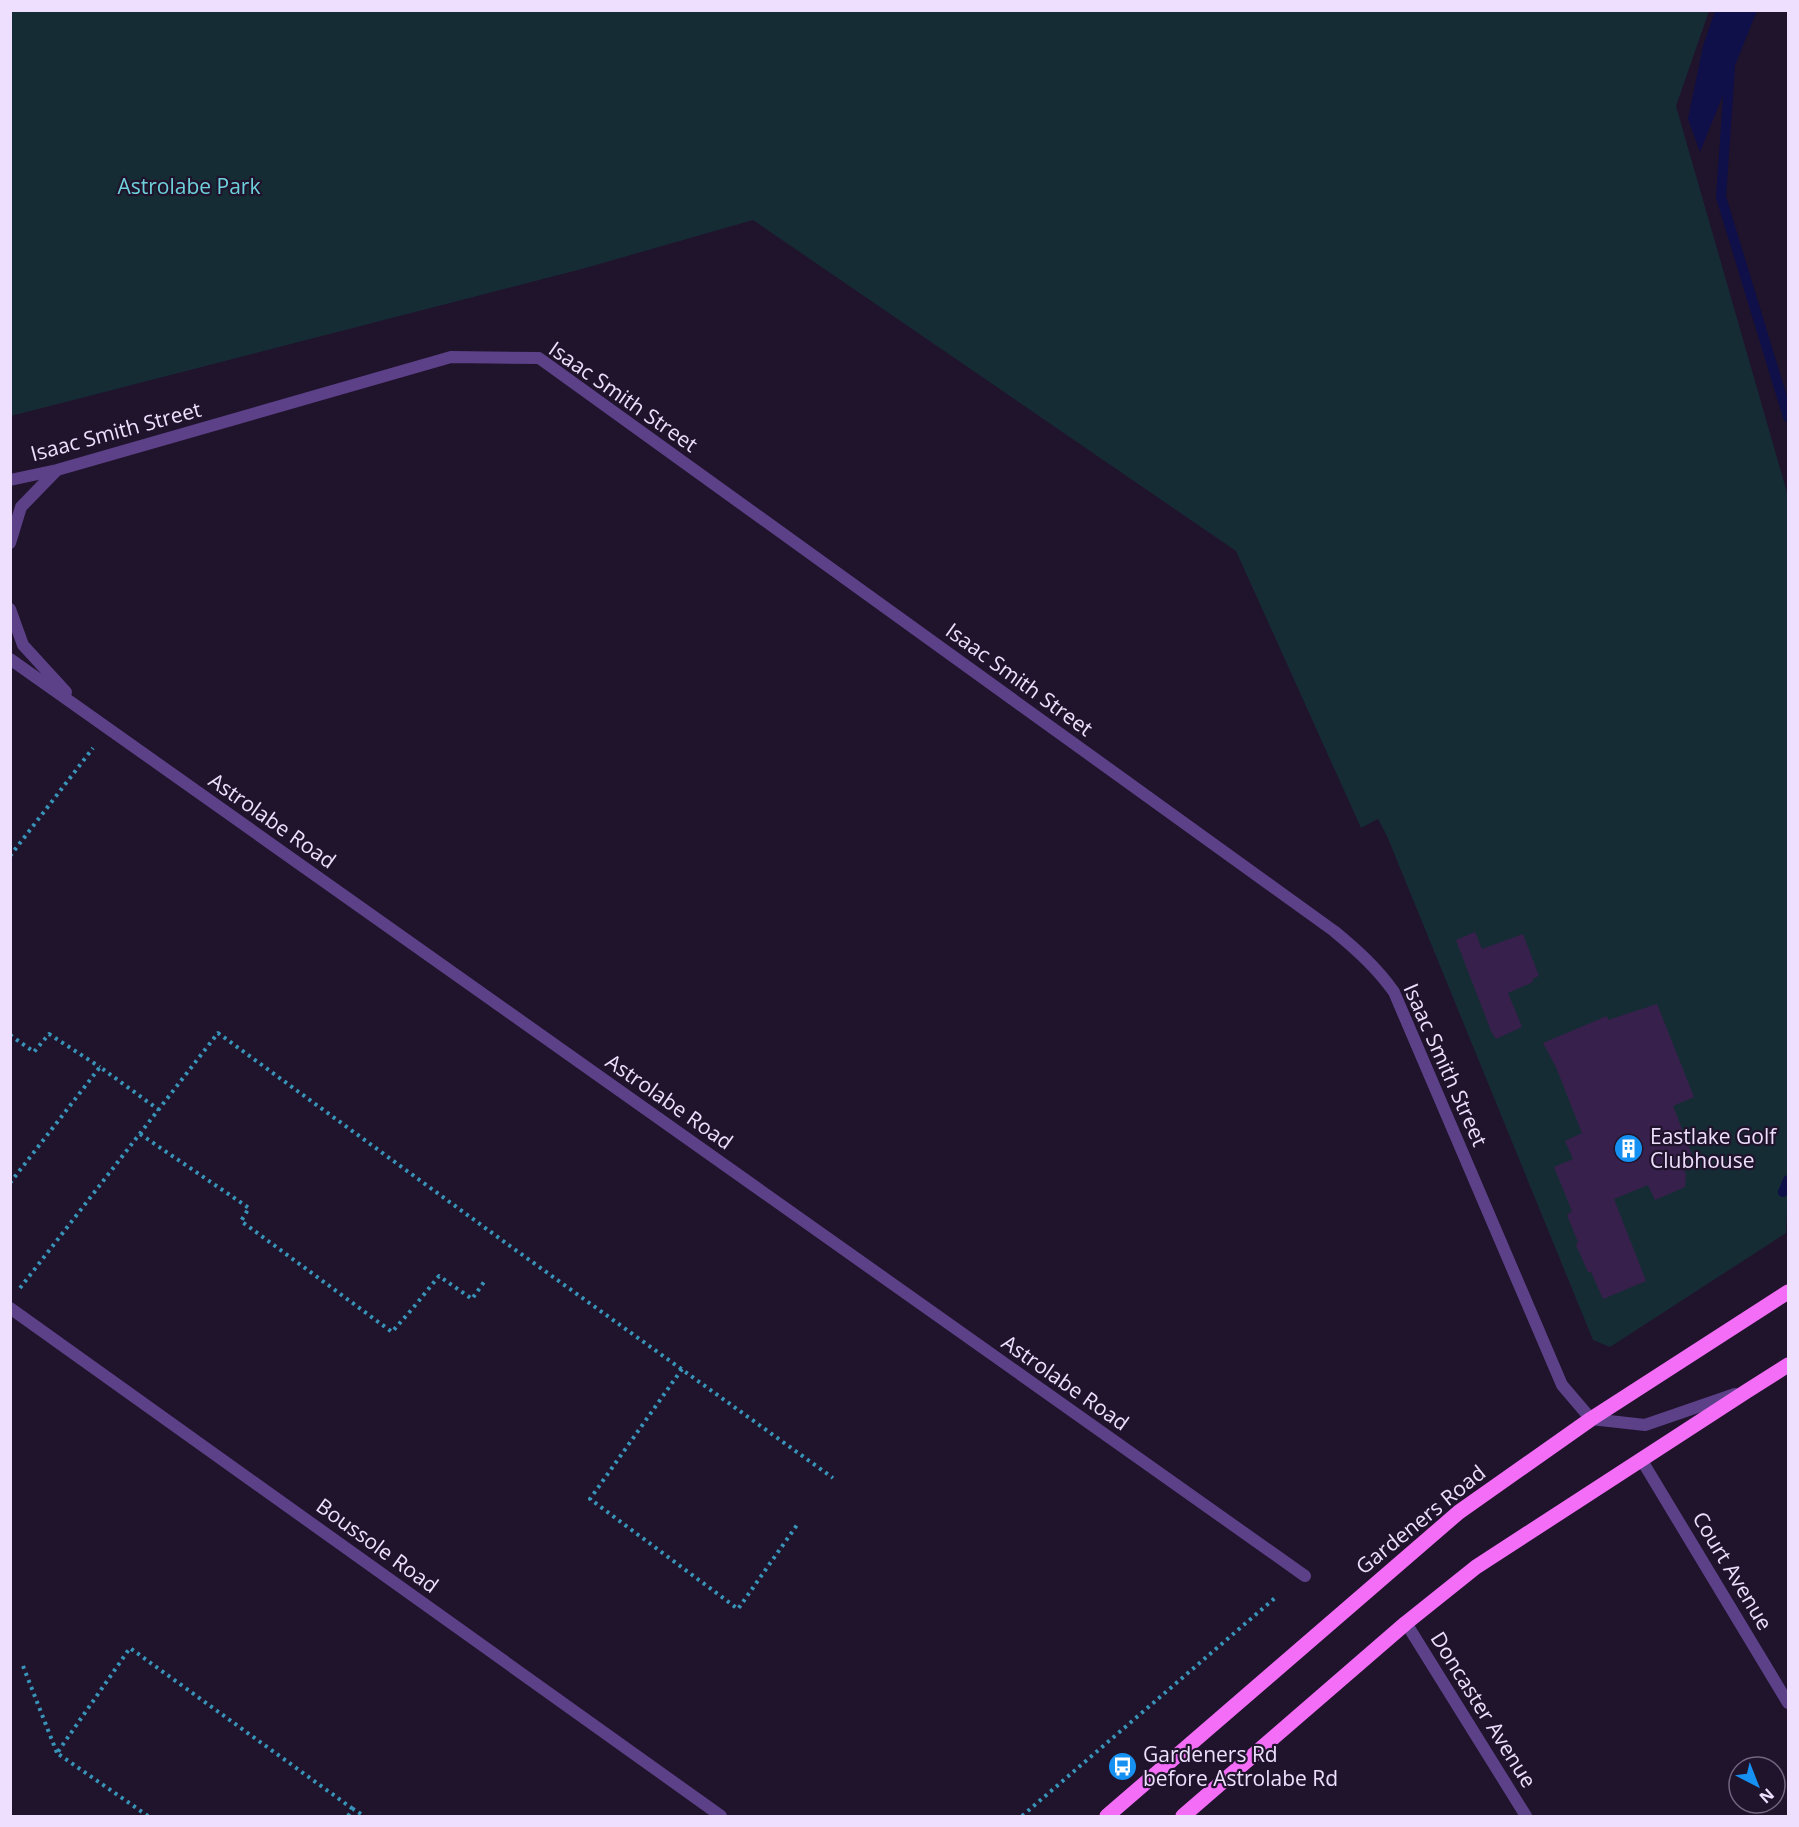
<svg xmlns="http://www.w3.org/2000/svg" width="1799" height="1827" font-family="'Open Sans',sans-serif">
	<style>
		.green { fill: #162c35 }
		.water { fill: #0f1049 }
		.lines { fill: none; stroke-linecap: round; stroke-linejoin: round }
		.stream { stroke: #0f1049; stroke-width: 10 }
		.building { fill: #38204c }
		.path { stroke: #3894b8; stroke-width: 4; stroke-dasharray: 3 4.5; stroke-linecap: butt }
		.service { stroke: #5c4188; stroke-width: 12 }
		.minor { stroke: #5c4188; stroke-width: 12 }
		.primary { stroke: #f36df7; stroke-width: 15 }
		.labels { text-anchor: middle; stroke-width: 4.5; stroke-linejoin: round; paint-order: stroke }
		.park-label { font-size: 21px; fill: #6dd1db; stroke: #20132c }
		.street-label { font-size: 21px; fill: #eddffd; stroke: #20132c }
		.poi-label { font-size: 21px; fill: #eddffd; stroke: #20132c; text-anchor: start }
	</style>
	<rect width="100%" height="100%" fill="#20132c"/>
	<polygon class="green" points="11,11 1709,11 1676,106 1788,496 1788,1187 1786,1233 1610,1347 1593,1340 1387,836 1378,819 1361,828 1236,551 753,220 582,269 11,416"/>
	<polygon class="water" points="1715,11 1757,11 1700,152 1688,119 1703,46"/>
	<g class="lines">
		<g class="stream">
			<polyline points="1730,68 1721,197 1788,417"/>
			<polyline points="1783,1192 1788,1180"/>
		</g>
	</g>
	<g class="building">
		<polygon points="1475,932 1482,949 1523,934 1539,976 1532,979 1533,982 1508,993 1522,1027 1496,1039 1491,1031 1456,940"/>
		<polygon points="1657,1004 1694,1097 1673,1106 1693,1157 1680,1163 1686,1174 1685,1187 1655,1200 1648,1185 1614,1199 1646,1281 1603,1299 1591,1272 1588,1272 1576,1245 1578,1242 1567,1215 1572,1211 1554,1167 1573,1159 1565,1141 1582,1133 1556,1067 1543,1043 1607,1016 1608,1020"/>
	</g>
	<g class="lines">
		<g class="path">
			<polyline points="10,856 93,748"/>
			<polyline points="10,1035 34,1052 49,1034 100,1067"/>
			<polyline points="140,1134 249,1208 241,1221 392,1332 413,1308 439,1276 472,1299 484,1282"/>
			<polyline points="10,1183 100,1067 159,1110"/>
			<polyline points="20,1288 218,1033 510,1246 833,1478"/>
			<polyline points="682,1369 590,1499 738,1609 797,1525"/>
			<polyline points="23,1666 57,1753"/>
			<polyline points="148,1816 57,1753 130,1648 353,1809"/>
			<polyline points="348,1816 353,1809 364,1816"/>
			<polyline points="1022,1816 1275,1598"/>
		</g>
		<polyline class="service" points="1641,1459 1788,1703"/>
		<g class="minor">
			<path d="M 10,480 L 57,470 L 451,357 L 539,358 L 1334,931 C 1357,950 1377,968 1394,992 L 1562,1385 L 1591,1419 L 1645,1425 L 1735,1394"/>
			<polyline points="10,543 21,507 56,471"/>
			<polyline points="10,609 23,645 66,692"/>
			<polyline points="10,659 1305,1576"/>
			<polyline points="10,1308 721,1816"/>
			<polyline points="1406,1623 1526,1816"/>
		</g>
		<g class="primary">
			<polyline points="1107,1816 1459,1512 1591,1419 1788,1292"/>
			<polyline points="1183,1816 1406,1623 1476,1567 1747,1391 1788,1365"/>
		</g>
	</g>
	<defs>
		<symbol id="building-disc" viewBox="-11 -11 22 22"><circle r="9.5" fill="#1691f2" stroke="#20132c"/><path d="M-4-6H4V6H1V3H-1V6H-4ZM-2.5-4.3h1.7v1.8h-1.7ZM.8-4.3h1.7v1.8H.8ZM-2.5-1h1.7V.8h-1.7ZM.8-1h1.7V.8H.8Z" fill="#fff"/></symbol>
		<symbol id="bus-disc" viewBox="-11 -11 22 22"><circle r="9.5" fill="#1691f2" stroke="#20132c"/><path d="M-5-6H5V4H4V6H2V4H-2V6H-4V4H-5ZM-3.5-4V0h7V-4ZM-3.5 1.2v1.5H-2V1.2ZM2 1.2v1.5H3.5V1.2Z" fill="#fff"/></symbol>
	</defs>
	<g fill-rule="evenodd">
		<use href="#building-disc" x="1612" y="1132" width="33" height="33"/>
		<use href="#bus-disc" x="1106" y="1750" width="33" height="33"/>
	</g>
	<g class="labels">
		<g class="park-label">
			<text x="189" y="194">Astrolabe Park</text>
		</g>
		<g class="street-label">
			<text transform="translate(623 397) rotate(35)" y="7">Isaac Smith Street</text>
			<text transform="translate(116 432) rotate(-15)" y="7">Isaac Smith Street</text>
			<text transform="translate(1019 680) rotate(36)" y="7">Isaac Smith Street</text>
			<text transform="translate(272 821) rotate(35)" y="7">Astrolabe Road</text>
			<text transform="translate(1445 1065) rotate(66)" y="7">Isaac Smith Street</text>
			<text transform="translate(669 1102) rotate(35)" y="7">Astrolabe Road</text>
			<text transform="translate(1065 1383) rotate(35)" y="7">Astrolabe Road</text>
			<text transform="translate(1421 1520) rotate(-39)" y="7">Gardeners Road</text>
			<text transform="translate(377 1546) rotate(36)" y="7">Boussole Road</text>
			<text transform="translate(1732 1571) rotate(59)" y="7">Court Avenue</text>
			<text transform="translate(1483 1710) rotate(58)" y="7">Doncaster Avenue</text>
		</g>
		<g class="poi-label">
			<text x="1650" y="1144">Eastlake Golf<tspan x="1650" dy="24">Clubhouse</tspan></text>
			<text x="1143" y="1762">Gardeners Rd<tspan x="1143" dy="24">before Astrolabe Rd</tspan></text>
		</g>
	</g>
	<rect width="1799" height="1827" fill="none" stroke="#eddffd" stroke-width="24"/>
	<g transform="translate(1757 1785) rotate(138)"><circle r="28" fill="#20132c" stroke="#726580" stroke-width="1.5"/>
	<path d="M0-4.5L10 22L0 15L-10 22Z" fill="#1691f2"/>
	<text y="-9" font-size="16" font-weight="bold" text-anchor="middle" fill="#eddffd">N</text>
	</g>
</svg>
